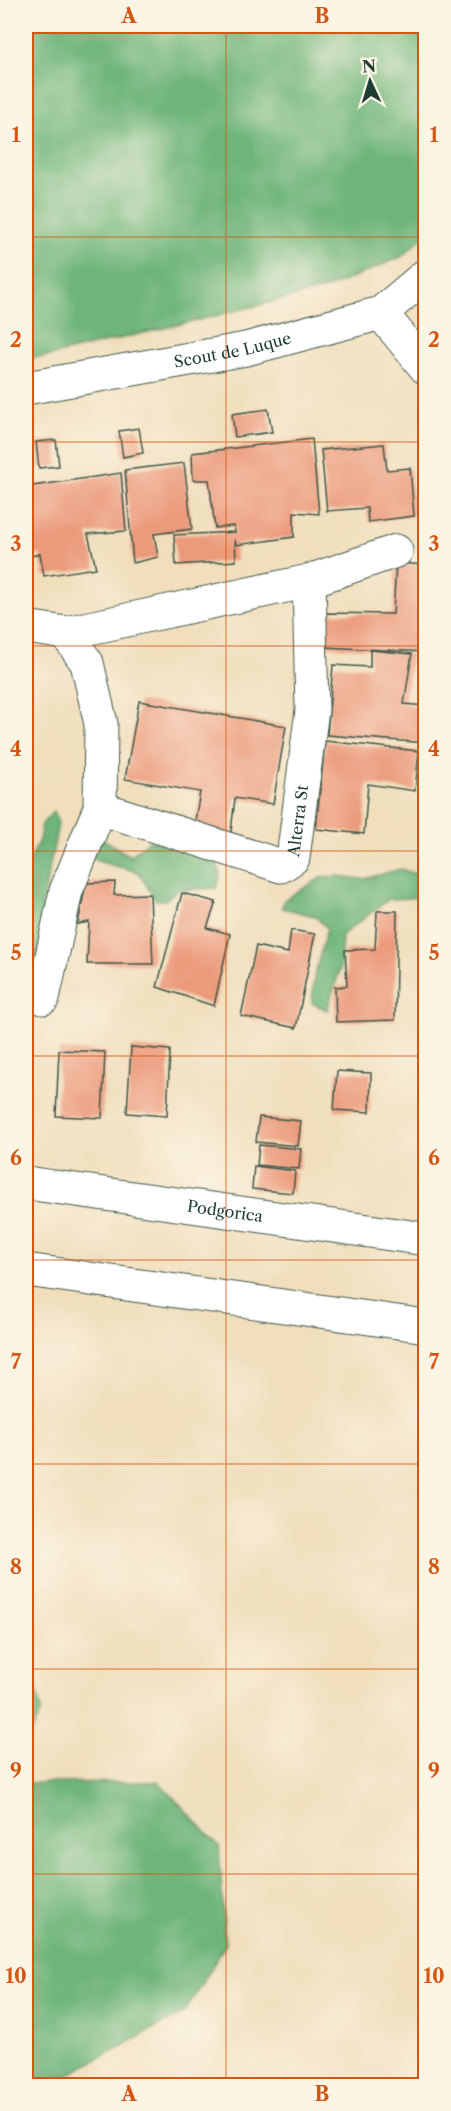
<svg xmlns="http://www.w3.org/2000/svg" width="451" height="2111" font-family="'Libre Caslon Text',serif">
	<style>
		.forest { fill: #6eb57a; stroke: #467957; stroke-width: 1.5 }
		.building { fill: #eb9a7a }
		.lines { fill: none; stroke-linecap: round; stroke-linejoin: round }
		.minor-casing { stroke: #3e5548; stroke-width: 35 }
		.minor { stroke: #fff; stroke-width: 33 }
		.grid { fill: none; stroke: #d45610; stroke-width: 1.5; stroke-opacity: 0.55 }
		.labels { text-anchor: middle; stroke-width: 5; stroke-linejoin: round; paint-order: stroke }
		.street-label { font-size: 16px; fill: #1f3d34; stroke: #fcf5e5 }
		.neatline { fill: none; stroke: #d45610; stroke-width: 2 }
		.grid-label { font-size: 20px; text-anchor: middle; font-weight: bold; fill: #d45610 }
	</style>
	<rect width="100%" height="100%" fill="#fcf5e5"/>
	<filter id="ink" filterUnits="userSpaceOnUse"><feTurbulence type="fractalNoise" baseFrequency=".0167" numOctaves="2"/><feDisplacementMap in="SourceGraphic" scale="12" xChannelSelector="R" yChannelSelector="G"/><feConvolveMatrix kernelMatrix="1 2 1 2 8 2 1 2 1" color-interpolation-filters="sRGB"/></filter>
	<filter id="wash" filterUnits="userSpaceOnUse"><feTurbulence type="fractalNoise" baseFrequency=".008" numOctaves="4" result="noise"/><feDisplacementMap in="SourceGraphic" scale="24" xChannelSelector="R" yChannelSelector="G"/><feGaussianBlur stdDeviation="1.35" result="paint"/><feColorMatrix in="noise" values="0 0 0 0 0 0 0 0 0 0 0 0 0 0 0 0 0 1.4 0 .05"/><feComposite in="paint" operator="in"/></filter>
	<g filter="url(#wash)">
		<rect width="100%" height="100%" fill="#f0debc"/>
		<g class="forest">
			<polygon points="26,26 425,26 425,235 401,257 325,289 49,356 26,359"/>
			<polygon points="54,811 58,824 42,907 39,956 26,989 26,869 39,840 42,824"/>
			<path d="M 101,838 L 130,856 L 150,840 L 213,855 C 219,867 223,875 216,888 L 177,890 L 165,900 L 156,900 L 138,872 L 97,861 L 91,855 Z"/>
			<polygon points="401,869 418,875 418,891 413,898 389,899 342,935 340,969 327,1010 312,1003 314,978 327,928 315,916 282,908 284,900 321,878 337,876 364,879"/>
			<polygon points="26,1634 41,1711 26,1745"/>
			<polygon points="159,1782 219,1846 225,1945 185,2012 50,2085 26,2085 26,1792 29,1783"/>
		</g>
		<g id="blocks">
			<g class="building">
				<polygon points="268,409 272,432 235,437 232,414"/>
				<polygon points="139,428 143,453 123,457 119,431"/>
				<polygon points="312,439 319,514 294,512 294,537 236,545 235,539 236,561 176,565 174,535 235,532 234,526 215,528 209,480 193,480 192,453"/>
				<polygon points="56,440 59,466 39,468 36,442"/>
				<polygon points="384,444 387,470 410,468 414,516 368,522 367,508 327,511 321,450"/>
				<polygon points="184,463 192,529 154,534 158,557 133,563 125,470"/>
				<polygon points="121,473 126,531 88,534 96,568 44,576 40,554 26,557 26,487"/>
				<polygon points="396,563 426,565 426,652 324,647 325,613 393,614"/>
				<polygon points="370,650 412,654 404,704 426,706 426,743 327,735 333,665 370,667"/>
				<polygon points="26,694 30,694 27,747 26,747"/>
				<polygon points="139,701 286,726 273,804 235,798 230,840 193,832 200,792 125,779"/>
				<polygon points="325,741 419,751 415,791 368,784 364,834 316,829"/>
				<polygon points="115,882 114,895 150,894 153,964 87,964 89,922 78,924 86,883"/>
				<polygon points="182,893 216,902 207,928 230,934 214,1006 157,987"/>
				<polygon points="377,911 397,911 395,1020 336,1022 335,987 347,986 345,950 375,949"/>
				<polygon points="291,930 315,934 296,1028 241,1016 256,946 288,953"/>
				<polygon points="131,1047 170,1050 167,1116 127,1113"/>
				<polygon points="59,1050 105,1052 102,1118 56,1116"/>
				<polygon points="337,1071 371,1073 370,1112 334,1110"/>
				<polygon points="259,1117 301,1121 298,1146 256,1142"/>
				<polygon points="259,1145 301,1149 299,1169 257,1165"/>
				<polygon points="254,1166 295,1171 293,1193 252,1189"/>
			</g>
		</g>
	</g>
	<g filter="url(#ink)">
		<use href="#blocks" fill-opacity="0" stroke="#3e5548" stroke-width="1.5"/>
		<g class="lines">
			<defs>
				<g id="minor">
					<polyline points="381,313 426,368"/>
					<path id="s1" d="M 26,388 L 246,349 L 381,313 L 426,275"/>
					<polyline points="26,627 66,633 87,663 101,724 100,808 66,891 43,998"/>
					<polyline points="66,633 309,581 396,551"/>
					<path id="s2" d="M 100,808 L 281,866 L 293,858 L 312,710 L 309,581"/>
					<path id="s3" d="M 26,1183 L 426,1239"/>
					<polyline points="26,1270 426,1326"/>
				</g>
			</defs>
			<use href="#minor" class="minor-casing"/>
			<use href="#minor" class="minor"/>
		</g>
	</g>
	<path class="grid" d="M 226,26 L 226,2086M 26,237 L 426,237M 26,442 L 426,442M 26,646 L 426,646M 26,851 L 426,851M 26,1056 L 426,1056M 26,1260 L 426,1260M 26,1464 L 426,1464M 26,1669 L 426,1669M 26,1874 L 426,1874"/>
	<g class="labels">
		<g class="street-label">
			<text dy="6" stroke="none"><textPath href="#s1" startOffset="210">Scout de Luque</textPath></text>
			<text dy="6" stroke="none"><textPath href="#s2" startOffset="242">Alterra St</textPath></text>
			<text dy="6" stroke="none"><textPath href="#s3" startOffset="201">Podgorica</textPath></text>
		</g>
	</g>
	<rect width="451" height="2111" fill="none" stroke="#fcf5e5" stroke-width="66"/>
	<g transform="translate(370 81) rotate(356)" stroke="#fcf5e5" stroke-width="4.5" paint-order="stroke">
	<path d="M0-4.5L10 22L0 15L-10 22Z" fill="#1f3d34"/>
	<text y="-9" font-size="16" font-weight="bold" text-anchor="middle" fill="#1f3d34">N</text>
	</g>
	<rect x="33" y="33" width="385" height="2045" class="neatline"/>
	<g class="grid-label">
		<text x="129" y="23">A</text>
		<text x="322" y="23">B</text>
		<text x="16" y="142">1</text>
		<text x="434" y="142">1</text>
		<text x="16" y="347">2</text>
		<text x="434" y="347">2</text>
		<text x="16" y="551">3</text>
		<text x="434" y="551">3</text>
		<text x="16" y="756">4</text>
		<text x="434" y="756">4</text>
		<text x="16" y="960">5</text>
		<text x="434" y="960">5</text>
		<text x="16" y="1165">6</text>
		<text x="434" y="1165">6</text>
		<text x="16" y="1369">7</text>
		<text x="434" y="1369">7</text>
		<text x="16" y="1574">8</text>
		<text x="434" y="1574">8</text>
		<text x="16" y="1778">9</text>
		<text x="434" y="1778">9</text>
		<text x="16" y="1983">10</text>
		<text x="434" y="1983">10</text>
		<text x="129" y="2101">A</text>
		<text x="322" y="2101">B</text>
	</g>
</svg>
